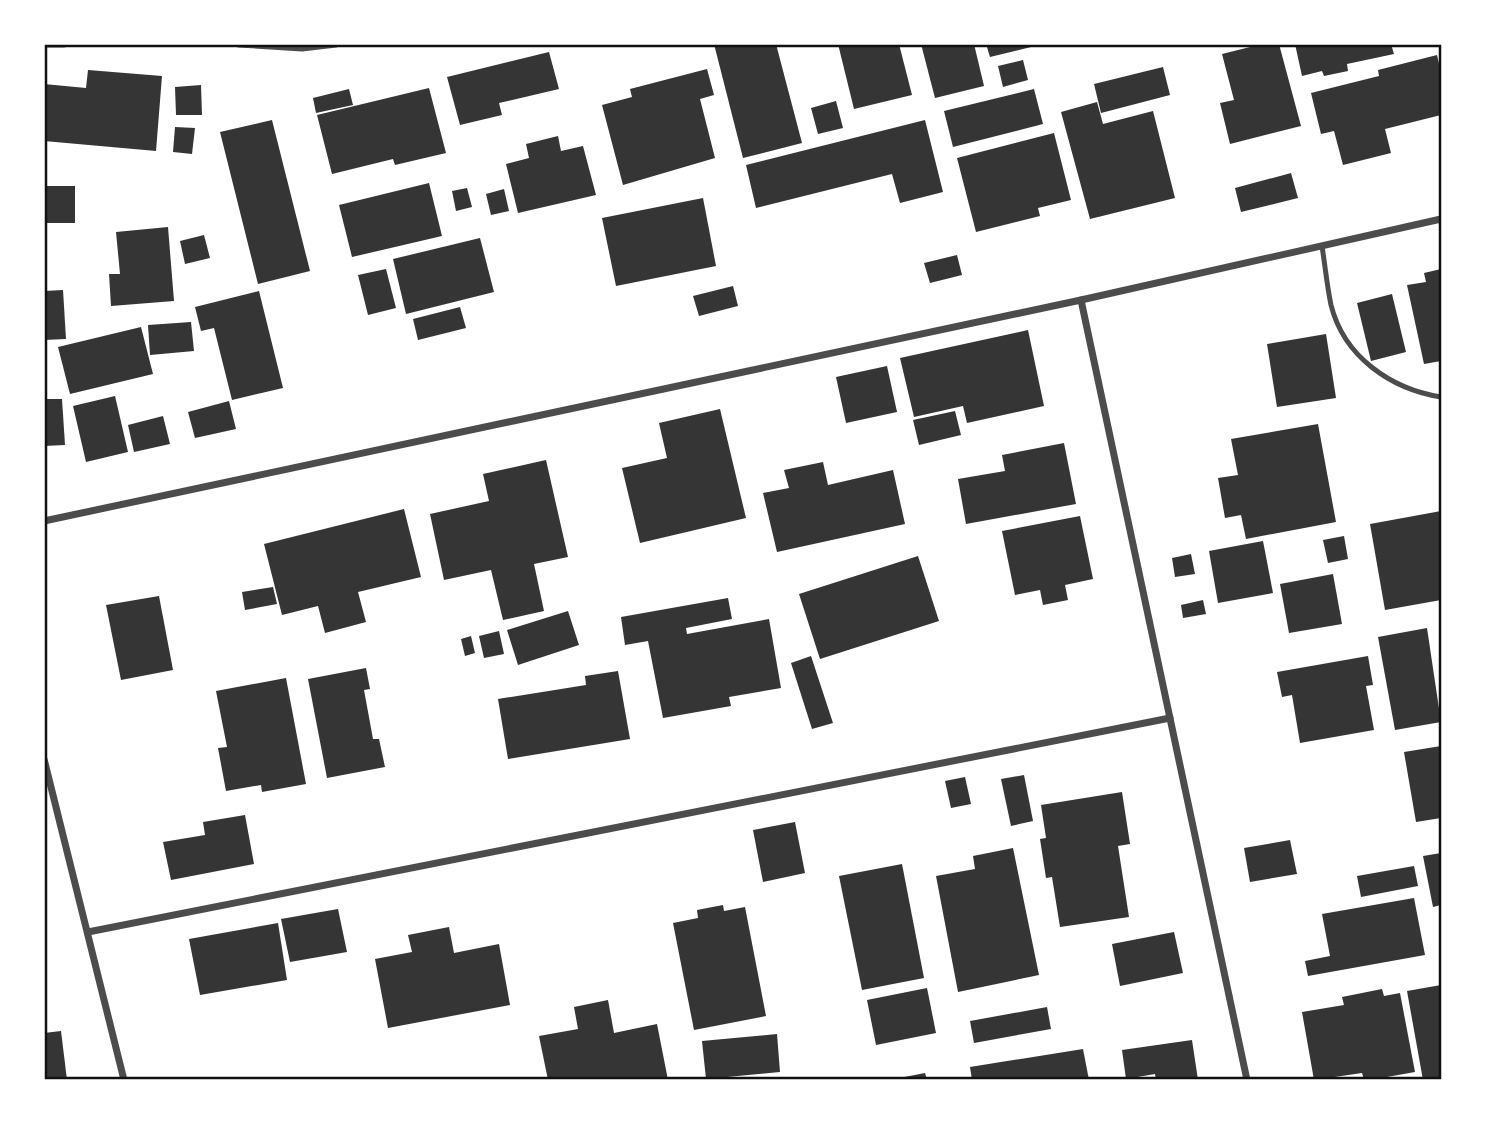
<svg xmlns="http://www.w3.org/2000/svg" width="1485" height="1124" font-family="'Archivo Narrow',sans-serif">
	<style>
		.building { fill: #353535 }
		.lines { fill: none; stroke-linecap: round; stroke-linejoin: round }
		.service { stroke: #4c4c4c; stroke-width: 5 }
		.minor { stroke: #4c4c4c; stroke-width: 7 }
		.neatline { fill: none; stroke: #111; stroke-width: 2.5 }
	</style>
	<rect width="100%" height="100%" fill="#fff"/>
	<g class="building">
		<polygon points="714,44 776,44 802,143 743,158"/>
		<polygon points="838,44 899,44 912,95 854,109"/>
		<polygon points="921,44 974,44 984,86 935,98"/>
		<polygon points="986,44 1039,44 1039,45 990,57"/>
		<polygon points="1262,44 1279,44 1301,126 1230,144 1220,103 1234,100 1222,54"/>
		<polygon points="1295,44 1391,44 1394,54 1347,64 1348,71 1324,76 1322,71 1302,76"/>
		<polygon points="549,52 559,89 499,103 502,115 460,125 447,77"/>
		<polygon points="1437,55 1441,72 1441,115 1385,129 1391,153 1343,165 1334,131 1321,134 1311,93 1379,76 1378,70"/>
		<polygon points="1023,60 1028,80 1003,87 998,66"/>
		<polygon points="1163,67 1170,95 1101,113 1094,84"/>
		<polygon points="707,69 714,95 700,99 715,158 623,185 602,105 632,97 630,89"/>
		<polygon points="88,70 162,76 156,151 44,141 44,84 86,88"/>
		<polygon points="201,85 202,115 176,115 175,87"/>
		<polygon points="429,88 446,153 395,165 393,159 332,174 317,115"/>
		<polygon points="349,89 353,105 316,113 313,98"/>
		<polygon points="1034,89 1043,124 953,147 944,111"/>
		<polygon points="836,101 843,128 818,134 811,108"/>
		<polygon points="1097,102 1103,124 1153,111 1175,198 1090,219 1061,112"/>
		<polygon points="272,120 310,271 258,284 220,132"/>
		<polygon points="925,120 943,192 900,203 892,174 756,208 746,165"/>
		<polygon points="175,127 195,128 192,154 173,152"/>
		<polygon points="1054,133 1071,200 1038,208 1040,216 976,232 957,158"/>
		<polygon points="558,136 561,151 583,146 596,195 518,213 506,164 529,158 526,144"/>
		<polygon points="1291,173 1298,198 1241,212 1235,188"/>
		<polygon points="429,183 442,236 352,257 339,205"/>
		<rect x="44" y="186" width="31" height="37"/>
		<polygon points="467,188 472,207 456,211 452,191"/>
		<polygon points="504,189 509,211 491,215 486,194"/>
		<polygon points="703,198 716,266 616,286 602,218"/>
		<polygon points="168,227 174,301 111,306 109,274 120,274 116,232"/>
		<polygon points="204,235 210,258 185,264 180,241"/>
		<polygon points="480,238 494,292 406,314 393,259"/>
		<polygon points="957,255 962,275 930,283 924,263"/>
		<polygon points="386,269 396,308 368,315 358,275"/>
		<polygon points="1441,269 1441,361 1424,364 1407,285 1426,282 1424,273"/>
		<polygon points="733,286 738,306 699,316 693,296"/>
		<polygon points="63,290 66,339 44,340 44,291"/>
		<polygon points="259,291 283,388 232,400 214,328 201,331 195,307"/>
		<polygon points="1392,294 1406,352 1371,361 1357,303"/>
		<polygon points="460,307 466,328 418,340 413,319"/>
		<polygon points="191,322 194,351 150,355 148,325"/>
		<polygon points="141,327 153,374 70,394 58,347"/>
		<polygon points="1028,330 1044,406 967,423 963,406 914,417 900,358"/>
		<polygon points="1326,334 1336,398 1277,407 1267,344"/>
		<polygon points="887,366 897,412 846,423 836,377"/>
		<polygon points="115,396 128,452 86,462 73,406"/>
		<polygon points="44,399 62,399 65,445 44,446"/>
		<polygon points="229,401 236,429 195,438 188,412"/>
		<polygon points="720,409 746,518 640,543 622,468 667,458 659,423"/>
		<polygon points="955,411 961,435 919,445 913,420"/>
		<polygon points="163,416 170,444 134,452 128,425"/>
		<polygon points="1318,424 1336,522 1246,539 1241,515 1225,518 1218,478 1238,475 1231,439"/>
		<polygon points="1064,443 1076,504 966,524 958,479 1005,471 1002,455"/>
		<polygon points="546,460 568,557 534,564 544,611 503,620 491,570 444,580 430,514 489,501 483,474"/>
		<polygon points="823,462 828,485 893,470 905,524 777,552 763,493 789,488 784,470"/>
		<polygon points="404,509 421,577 358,592 366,622 325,633 318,606 282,615 264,544"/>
		<polygon points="1441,511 1441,600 1385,610 1370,524"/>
		<polygon points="1080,516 1093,579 1065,585 1068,600 1043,605 1040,590 1015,595 1002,531"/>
		<polygon points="1344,536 1348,559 1328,563 1323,540"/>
		<polygon points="1263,541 1273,593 1218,603 1209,551"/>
		<polygon points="1191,554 1195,574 1175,577 1172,558"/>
		<polygon points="918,556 939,621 820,659 799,594"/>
		<polygon points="1333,574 1342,624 1289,633 1280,584"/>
		<polygon points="273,587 277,604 245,610 242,592"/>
		<polygon points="159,596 173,670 121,680 106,605"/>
		<polygon points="728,598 732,619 686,628 687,634 769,619 781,688 729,697 731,706 663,718 648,641 625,645 621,617"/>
		<polygon points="1203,600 1206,614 1183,618 1181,605"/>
		<polygon points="568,611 579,645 518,665 507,630"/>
		<polygon points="1427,628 1441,722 1395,730 1378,637"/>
		<polygon points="499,631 504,654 484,658 479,636"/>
		<polygon points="471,636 475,653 465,656 461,639"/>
		<polygon points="811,656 833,723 812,729 791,663"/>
		<polygon points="1368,656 1373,685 1366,686 1374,730 1300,743 1292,695 1282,697 1277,672"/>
		<polygon points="366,668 370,689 364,690 373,739 379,739 385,767 327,778 308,679"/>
		<polygon points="618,671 630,739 508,759 498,699 586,685 585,676"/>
		<polygon points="286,678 306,784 262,792 261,785 226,791 218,748 227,747 216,691"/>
		<polygon points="1441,746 1441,818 1416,822 1404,752"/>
		<polygon points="1024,775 1033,821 1011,826 1001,779"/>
		<polygon points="965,777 971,804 951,808 945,781"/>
		<polygon points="1122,792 1130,844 1118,846 1129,917 1060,927 1052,877 1046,878 1040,839 1046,838 1041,805"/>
		<polygon points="245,815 254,864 171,880 163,842 205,835 203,822"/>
		<polygon points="795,822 805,873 763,882 753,830"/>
		<polygon points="1290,840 1297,874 1250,882 1244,848"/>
		<polygon points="1013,848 1039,975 958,992 936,876 975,869 973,856"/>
		<polygon points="1441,853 1441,905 1433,907 1423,856"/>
		<polygon points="902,864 924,978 862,990 839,876"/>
		<polygon points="1414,866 1418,886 1361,897 1357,876"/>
		<polygon points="1414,898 1425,955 1308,976 1305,961 1330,956 1322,914"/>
		<polygon points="723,905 724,911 745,907 766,1016 694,1030 673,923 698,918 697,910"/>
		<polygon points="338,909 347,952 290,962 281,919"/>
		<polygon points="278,923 287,980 200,995 189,939"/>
		<polygon points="449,927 454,953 499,944 510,1005 388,1028 375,959 412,952 408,935"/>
		<polygon points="1174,932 1183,973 1120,986 1112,944"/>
		<polygon points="1441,985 1441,1080 1423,1080 1407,991"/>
		<polygon points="927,988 936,1033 876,1045 867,1000"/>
		<polygon points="1382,989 1384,996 1400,993 1415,1072 1370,1080 1364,1080 1362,1073 1314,1080 1302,1012 1344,1005 1342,997"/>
		<polygon points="608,1000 614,1033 657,1024 668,1080 548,1080 539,1036 578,1029 574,1007"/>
		<polygon points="1047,1007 1051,1029 974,1043 970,1021"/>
		<polygon points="61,1031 67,1080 44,1080 44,1033"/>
		<polygon points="777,1034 780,1072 706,1079 702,1041"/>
		<polygon points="1192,1040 1198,1080 1156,1080 1155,1074 1126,1079 1122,1050"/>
		<polygon points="1083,1049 1089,1080 972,1080 970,1067"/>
		<polygon points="925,1073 927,1080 894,1080 894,1079"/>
	</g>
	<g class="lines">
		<path class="service" d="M 1322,246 C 1325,265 1327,286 1331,305 C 1344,357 1391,389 1441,397"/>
		<g class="minor">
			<polyline points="44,44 64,44"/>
			<polyline points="239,44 302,48 336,44"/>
			<polyline points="1081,300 1247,1080"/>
			<polyline points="44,521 1081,300 1441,219"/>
			<polyline points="44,759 124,1080"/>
			<polyline points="88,932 1170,718"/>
		</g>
	</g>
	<rect width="1485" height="1124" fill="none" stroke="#ffffff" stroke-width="91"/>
	<rect x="46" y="46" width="1394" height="1032" class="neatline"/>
</svg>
